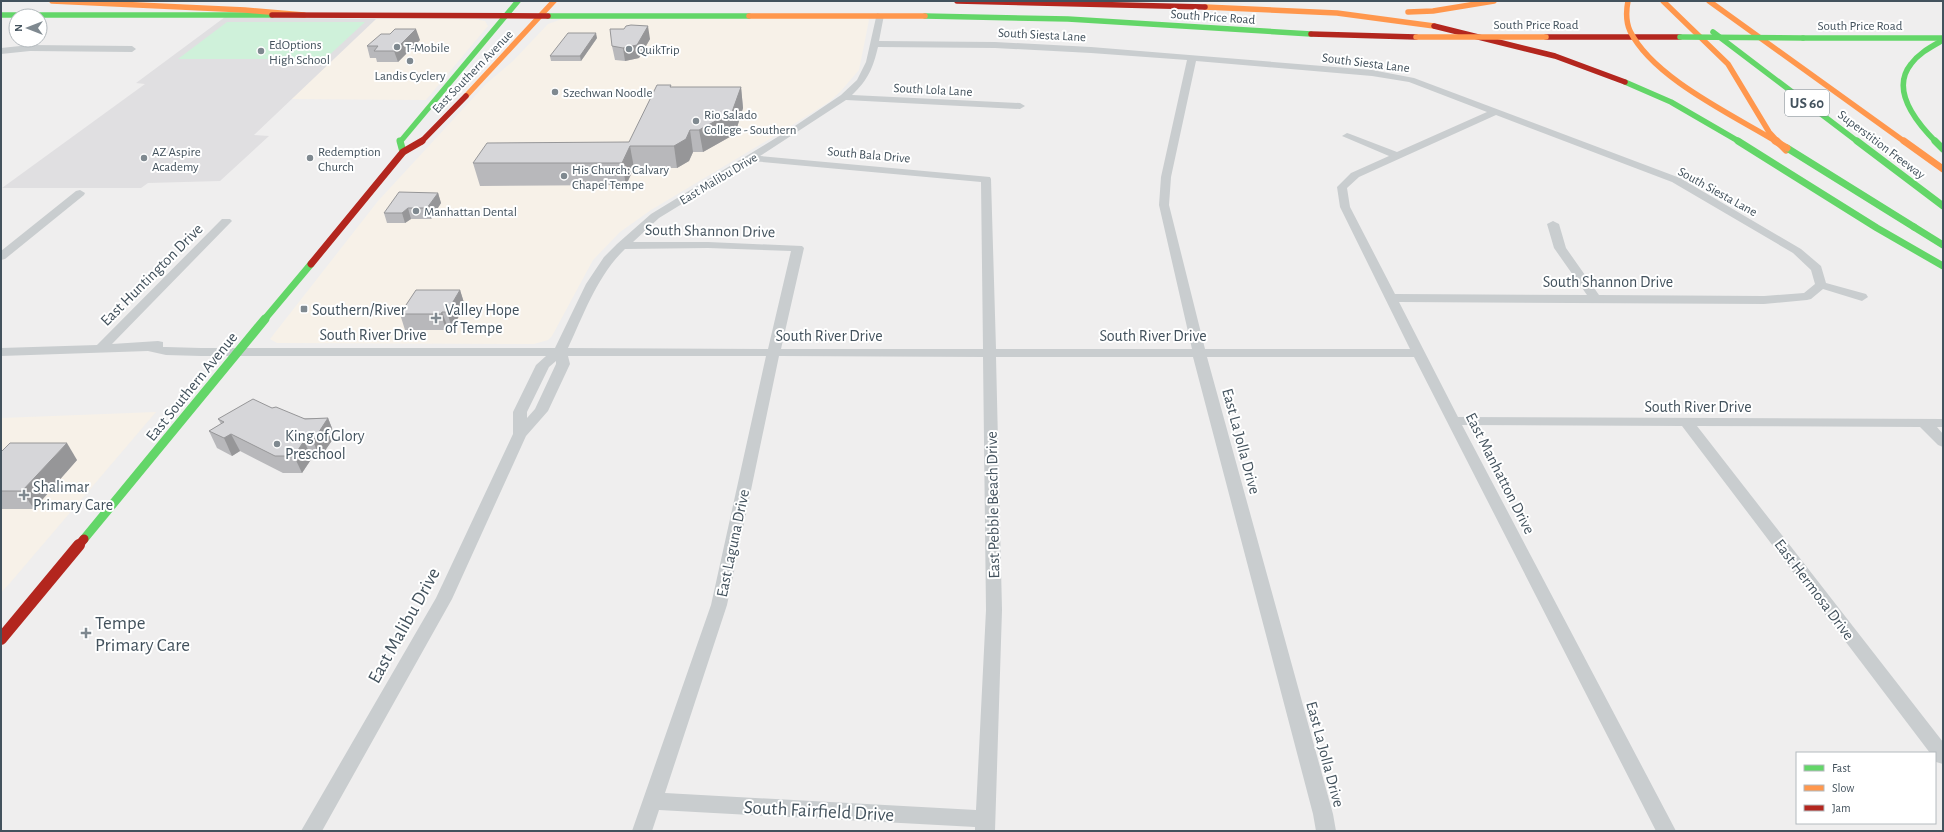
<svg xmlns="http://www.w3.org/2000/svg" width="1944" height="832" font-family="'Alegreya Sans',sans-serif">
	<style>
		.commercial { fill: #f7f1e8 }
		.education { fill: #e0dfe1 }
		.green { fill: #cff1da }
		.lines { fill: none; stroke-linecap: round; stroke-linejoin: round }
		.street { fill: #c9cdcf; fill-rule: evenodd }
		.fast-far2 { stroke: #63d668; stroke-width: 5.5 }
		.fast-far1 { stroke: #63d668; stroke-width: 7 }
		.fast { stroke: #63d668; stroke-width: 9 }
		.slow-far1 { stroke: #ff974d; stroke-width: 5.5 }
		.slow { stroke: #ff974d; stroke-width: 7 }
		.jam-far3 { stroke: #b3261e; stroke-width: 5.5 }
		.jam-far2 { stroke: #b3261e; stroke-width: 7 }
		.jam-far1 { stroke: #b3261e; stroke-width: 9 }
		.jam { stroke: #b3261e; stroke-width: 12 }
		.fast-bridge-far1 { stroke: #63d668; stroke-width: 5.5 }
		.fast-bridge { stroke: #63d668; stroke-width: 7 }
		.slow-bridge-far1 { stroke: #ff974d; stroke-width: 5.5 }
		.slow-bridge { stroke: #ff974d; stroke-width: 7 }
		.wall { fill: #b8b8bb }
		.shaded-wall { fill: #969698 }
		.building { fill: #d6d6d9; stroke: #969698 }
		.poi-dot { fill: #7f8990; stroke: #fff; stroke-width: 1.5 }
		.labels { text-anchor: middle; stroke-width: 4; stroke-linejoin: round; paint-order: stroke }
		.far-street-label { font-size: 13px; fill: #43525d; stroke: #fff }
		.far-poi-label { font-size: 13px; fill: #43525d; stroke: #fff; text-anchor: start }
		.shield { fill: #fff; stroke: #7b868e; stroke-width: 1 }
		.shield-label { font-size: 15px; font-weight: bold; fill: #43525d }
		.street-label { font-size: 16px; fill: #43525d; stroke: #fff }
		.poi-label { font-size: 16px; fill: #43525d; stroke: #fff; text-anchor: start }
		.near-poi-label { font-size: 19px; fill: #43525d; stroke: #fff; text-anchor: start }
		.near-street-label { font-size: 19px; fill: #43525d; stroke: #fff }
	</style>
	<rect width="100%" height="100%" fill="#efeeee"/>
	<g class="commercial">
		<polygon points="867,18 869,20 859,70 840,92 829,102 786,129 651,210 620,232 593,260 552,336 548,340 534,344 277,343 270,339 378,201 486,84 513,61 548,24 562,19"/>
		<polygon points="376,19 474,19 485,21 488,26 426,100 291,99"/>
		<polygon points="156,412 10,583 1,593 1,418"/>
	</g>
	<polygon class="education" points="225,17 376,19 254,135 269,136 220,181 148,183 141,188 2,188 145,84 136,83"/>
	<polygon class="green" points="227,22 365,22 325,59 178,59"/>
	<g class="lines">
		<g class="street">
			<path d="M 877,13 L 884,15 L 879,41 L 995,42 L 1091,47 L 1372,70 L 1414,78 L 1680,178 L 1801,249 L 1821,266 L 1826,283 L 1866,294 L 1868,297 L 1862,301 L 1823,289 L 1811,299 L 1807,300 L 1764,304 L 1399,302 L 1458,417 L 1943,419 L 1943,427 L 1937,427 L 1943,434 L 1943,447 L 1938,445 L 1920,427 L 1697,426 L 1943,742 L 1943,764 L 1936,762 L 1935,753 L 1930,753 L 1682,426 L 1462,425 L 1676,831 L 1656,831 L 1414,357 L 1207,357 L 1333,814 L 1336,831 L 1316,831 L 1313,814 L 1193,357 L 996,357 L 1002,610 L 995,831 L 975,831 L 975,827 L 659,810 L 652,831 L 632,831 L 711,605 L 766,356 L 568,356 L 570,364 L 548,411 L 526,436 L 452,599 L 322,831 L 301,831 L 436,598 L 513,434 L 513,412 L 536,365 L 546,356 L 201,356 L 166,355 L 148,351 L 1,356 L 1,348 L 97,345 L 222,219 L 230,219 L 232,221 L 230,223 L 112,344 L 158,341 L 163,342 L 163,347 L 166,347 L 201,348 L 555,348 L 586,284 L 604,257 L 617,244 L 651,214 L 789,130 L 841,95 L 857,80 L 866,62 ZM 878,47 L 995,48 L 1091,53 L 1187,60 L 1161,177 L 1159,205 L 1192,349 L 996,349 L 991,179 L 990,177 L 760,156 L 846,100 L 1020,109 L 1025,106 L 1020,103 L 852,95 C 868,80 873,68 878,47 ZM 1196,61 L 1372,76 L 1409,82 L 1487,112 L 1397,152 L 1350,134 L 1347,133 L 1342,136 L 1389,156 L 1351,173 L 1337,187 L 1340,207 L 1410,349 L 1205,349 L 1169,205 L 1171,177 ZM 1496,115 L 1672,182 L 1793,253 L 1811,270 L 1815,284 L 1804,293 L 1764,296 L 1599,295 L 1566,248 L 1559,224 L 1553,221 L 1547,224 L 1554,248 L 1587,295 L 1395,294 L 1350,207 L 1347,188 L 1359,177 ZM 752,161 L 981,182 L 983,349 L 781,349 L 804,248 L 802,246 L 708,242 L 633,242 L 659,218 ZM 708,248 L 791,251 L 768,349 L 568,348 C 584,314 597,276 625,249 ZM 779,356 L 983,357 L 986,610 L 976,810 L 665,793 L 727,605 ZM 556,361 L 556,364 L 535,409 L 527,418 L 527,412 L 549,367 Z"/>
			<polygon points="30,45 132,46 136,49 132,52 30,51 1,54 1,48"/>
			<polygon points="80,190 85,193 84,195 5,259 1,260 1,251 76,191"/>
		</g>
		<g class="fast-far2">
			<polyline points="1,15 272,15"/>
			<polyline points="548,16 749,16"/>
			<polyline points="925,16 1068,19 1311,34"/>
			<polyline points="1713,32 1858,142"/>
			<polyline points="1803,38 1943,38"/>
			<polyline points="1625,82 1671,102 1740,142"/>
			<polyline points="400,142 518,1"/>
			<path d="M 1936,142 C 1917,123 1890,90 1911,64 C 1919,53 1931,47 1943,40"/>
		</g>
		<g class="fast-far1">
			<polyline points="400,141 403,152"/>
			<polyline points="1738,141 1877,228 1943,266"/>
			<polyline points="1857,141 1943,206"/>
			<polyline points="1935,141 1943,149"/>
			<polyline points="1914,227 1943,245"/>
			<polyline points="264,320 311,264"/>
		</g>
		<polyline class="fast" points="84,539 265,319"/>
		<g class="slow-far1">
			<polyline points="52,1 245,10 304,15"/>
			<polyline points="1663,1 1728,64 1769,132 1778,142"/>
			<polyline points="1709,1 1905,142"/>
			<polyline points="1205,7 1337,13 1434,26"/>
			<polyline points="1408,12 1433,11 1494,1"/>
			<polyline points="749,16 925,16"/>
			<polyline points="466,96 554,1"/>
		</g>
		<g class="slow">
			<polyline points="1777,141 1786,150"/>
			<polyline points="1904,141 1943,169"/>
		</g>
		<g class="jam-far3">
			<polyline points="957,1 1205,7"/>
			<polyline points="272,15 548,16"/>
			<polyline points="1434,26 1555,56 1625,82"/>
			<polyline points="1311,34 1416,37"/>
			<polyline points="1546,37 1680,37"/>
			<polyline points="421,142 466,96"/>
		</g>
		<polyline class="jam-far2" points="311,264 403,152 422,141"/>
		<polyline class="jam-far1" points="78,546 84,539"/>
		<polyline class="jam" points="1,639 79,545"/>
		<polyline class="fast-bridge-far1" points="1680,37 1803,38"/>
		<polyline class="fast-bridge" points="1787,148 1914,227"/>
		<g class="slow-bridge-far1">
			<path d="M 1628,1 C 1626,11 1626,22 1630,31 C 1653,78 1733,115 1777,142"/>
			<polyline points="1416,37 1546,37"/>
		</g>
		<polyline class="slow-bridge" points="1775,141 1787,148"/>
	</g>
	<g class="wall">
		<polygon points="624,29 650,39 639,58 625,61 615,60 612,46"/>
		<polygon points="597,38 581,61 551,61 550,56"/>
		<polygon points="420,40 398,62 377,62 376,58 370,58 367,46"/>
		<polygon points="671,85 671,87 741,87 743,108 735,134 703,152 693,152 689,161 677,168 634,168 626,185 480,186 473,163 629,142"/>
		<polygon points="438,193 441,203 431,219 411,219 405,223 387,223 384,213"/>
		<polygon points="460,290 465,306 452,328 448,328 446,330 405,330 400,314"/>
		<polygon points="328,418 335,436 320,458 312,458 302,473 283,473 240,451 232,456 217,448 209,431 221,424 218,419"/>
		<polygon points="1,452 77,460 34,509 1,509"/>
	</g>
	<g class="shaded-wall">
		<polygon points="648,26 650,39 639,58 625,61 623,48"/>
		<polygon points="416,29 420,40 398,62 394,51"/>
		<polygon points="596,33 597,38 581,61 580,56"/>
		<polygon points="741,87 743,108 735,134 703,152 699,130"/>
		<polygon points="690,130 693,152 689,161 677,168 674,146"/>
		<polygon points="630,146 634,168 626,185 622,163"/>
		<polygon points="438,193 441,203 431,219 427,208"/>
		<polygon points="408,208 411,219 405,223 402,213"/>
		<polygon points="460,290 465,306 452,328 447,312"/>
		<polygon points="442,312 448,328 446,330 441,314"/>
		<polygon points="328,418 335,436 320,458 313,441"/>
		<polygon points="231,434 240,451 232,456 224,438"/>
		<polygon points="304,441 312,458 302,473 294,456"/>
		<polygon points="67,443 77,460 34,509 22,491"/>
	</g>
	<g class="building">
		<polygon points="631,25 648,26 637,45 623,48 612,46 610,29 624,29 626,26"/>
		<polygon points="395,29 416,29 394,51 374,51 378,46 367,46 381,34 390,34"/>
		<polygon points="568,33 596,33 580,56 550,56"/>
		<polygon points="657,85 671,85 670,87 741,87 732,112 699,130 690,130 686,139 674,146 630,146 622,163 473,163 487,143 629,142"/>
		<polygon points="399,192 438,193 427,208 408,208 402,213 384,213"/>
		<polygon points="416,290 460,290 447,312 442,312 441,314 400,314"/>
		<polygon points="253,399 272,408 276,407 305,419 328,418 313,441 304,441 294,456 275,456 231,434 224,438 209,431 224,422 218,419"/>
		<polygon points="10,443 67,443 22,491 1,491 1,452"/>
	</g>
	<g class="poi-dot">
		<circle cx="397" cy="47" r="4"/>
		<circle cx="629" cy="49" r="4"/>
		<circle cx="261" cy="51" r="4"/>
		<circle cx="410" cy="61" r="4"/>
		<circle cx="555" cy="92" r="4"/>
		<circle cx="696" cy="121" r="4"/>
		<circle cx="144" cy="158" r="4"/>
		<circle cx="310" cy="158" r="4"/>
		<circle cx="564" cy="176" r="4"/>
		<circle cx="416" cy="211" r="4"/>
		<rect x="300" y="305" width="8" height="8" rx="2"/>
		<path d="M434 312h4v4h4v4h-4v4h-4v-4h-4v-4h4z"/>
		<circle cx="277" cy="444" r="4"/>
		<path d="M22 489h4v4h4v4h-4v4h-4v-4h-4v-4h4z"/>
		<path d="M84 627h4v4h4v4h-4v4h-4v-4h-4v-4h4z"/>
	</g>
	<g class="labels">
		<g class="far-street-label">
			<text transform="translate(1213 16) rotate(4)" y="5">South Price Road</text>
			<text x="1536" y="29">South Price Road</text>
			<text x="1860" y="30">South Price Road</text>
			<text transform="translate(1042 34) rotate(3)" y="5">South Siesta Lane</text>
			<text transform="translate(1366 62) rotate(7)" y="5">South Siesta Lane</text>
			<text transform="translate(472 71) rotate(-46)" y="5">East Southern Avenue</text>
			<text transform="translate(933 89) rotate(3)" y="5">South Lola Lane</text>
			<text transform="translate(1882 144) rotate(37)" y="5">Superstition Freeway</text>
			<text transform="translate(869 154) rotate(5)" y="5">South Bala Drive</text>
			<text transform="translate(718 178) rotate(-31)" y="5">East Malibu Drive</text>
			<text transform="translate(1718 191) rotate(29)" y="5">South Siesta Lane</text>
		</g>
		<g class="far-poi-label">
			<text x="269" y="49">EdOptions<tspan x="269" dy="15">High School</tspan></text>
			<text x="405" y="52">T-Mobile</text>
			<text x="637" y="54">QuikTrip</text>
			<text x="410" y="80" text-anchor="middle">Landis Cyclery</text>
			<text x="563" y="97">Szechwan Noodle</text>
			<text x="704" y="119">Rio Salado<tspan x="704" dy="15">College - Southern</tspan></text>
			<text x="152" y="156">AZ Aspire<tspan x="152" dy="15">Academy</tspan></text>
			<text x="318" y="156">Redemption<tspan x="318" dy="15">Church</tspan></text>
			<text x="572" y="174">His Church: Calvary<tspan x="572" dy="15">Chapel Tempe</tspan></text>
			<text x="424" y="216">Manhattan Dental</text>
		</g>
		<rect class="shield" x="1785" y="90" width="44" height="26" rx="3"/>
		<g class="shield-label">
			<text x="1807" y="108">US 60</text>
		</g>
		<g class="street-label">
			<text transform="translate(710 230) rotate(1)" y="6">South Shannon Drive</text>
			<text transform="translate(151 274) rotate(-45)" y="6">East Huntington Drive</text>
			<text x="1608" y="287">South Shannon Drive</text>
			<text x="373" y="340">South River Drive</text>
			<text x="829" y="341">South River Drive</text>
			<text x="1153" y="341">South River Drive</text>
			<text transform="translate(191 386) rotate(-51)" y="6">East Southern Avenue</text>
			<text x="1698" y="412">South River Drive</text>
			<text transform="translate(1242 441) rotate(75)" y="6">East La Jolla Drive</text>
			<text transform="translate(1501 473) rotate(63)" y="6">East Manhatton Drive</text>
			<text transform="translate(992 505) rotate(-91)" y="6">East Pebble Beach Drive</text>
			<text transform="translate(732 543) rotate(-78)" y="6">East Laguna Drive</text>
			<text transform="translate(1815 589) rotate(53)" y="6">East Hermosa Drive</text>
			<text transform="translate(1326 754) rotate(75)" y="6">East La Jolla Drive</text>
		</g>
		<g class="poi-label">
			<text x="312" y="315">Southern/River</text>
			<text x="445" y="315">Valley Hope<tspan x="445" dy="18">of Tempe</tspan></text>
			<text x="285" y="441">King of Glory<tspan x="285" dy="18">Preschool</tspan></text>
			<text x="33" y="492">Shalimar<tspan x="33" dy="18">Primary Care</tspan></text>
		</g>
		<g class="near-poi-label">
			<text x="95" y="629">Tempe<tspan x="95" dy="22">Primary Care</tspan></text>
		</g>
		<g class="near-street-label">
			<text transform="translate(403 625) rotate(-61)" y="7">East Malibu Drive</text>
			<text transform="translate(819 810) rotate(3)" y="7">South Fairfield Drive</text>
		</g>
	</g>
	<rect width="1944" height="832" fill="none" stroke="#43525d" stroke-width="4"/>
	<rect x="1796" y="752" width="140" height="72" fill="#ffffff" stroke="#b4babe"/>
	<rect x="1804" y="765" width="20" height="6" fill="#63d668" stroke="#b4babe"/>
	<text x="1832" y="772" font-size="12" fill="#43525d">Fast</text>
	<rect x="1804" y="785" width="20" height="6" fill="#ff974d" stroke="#b4babe"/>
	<text x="1832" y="792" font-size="12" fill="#43525d">Slow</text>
	<rect x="1804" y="805" width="20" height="6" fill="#b3261e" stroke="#b4babe"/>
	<text x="1832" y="812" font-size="12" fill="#43525d">Jam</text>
	<g transform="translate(28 28) rotate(270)"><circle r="19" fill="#ffffff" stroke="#b4babe"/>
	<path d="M0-3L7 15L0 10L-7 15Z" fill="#7f8990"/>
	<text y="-6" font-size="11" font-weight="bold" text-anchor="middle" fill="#43525d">N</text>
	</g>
</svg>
